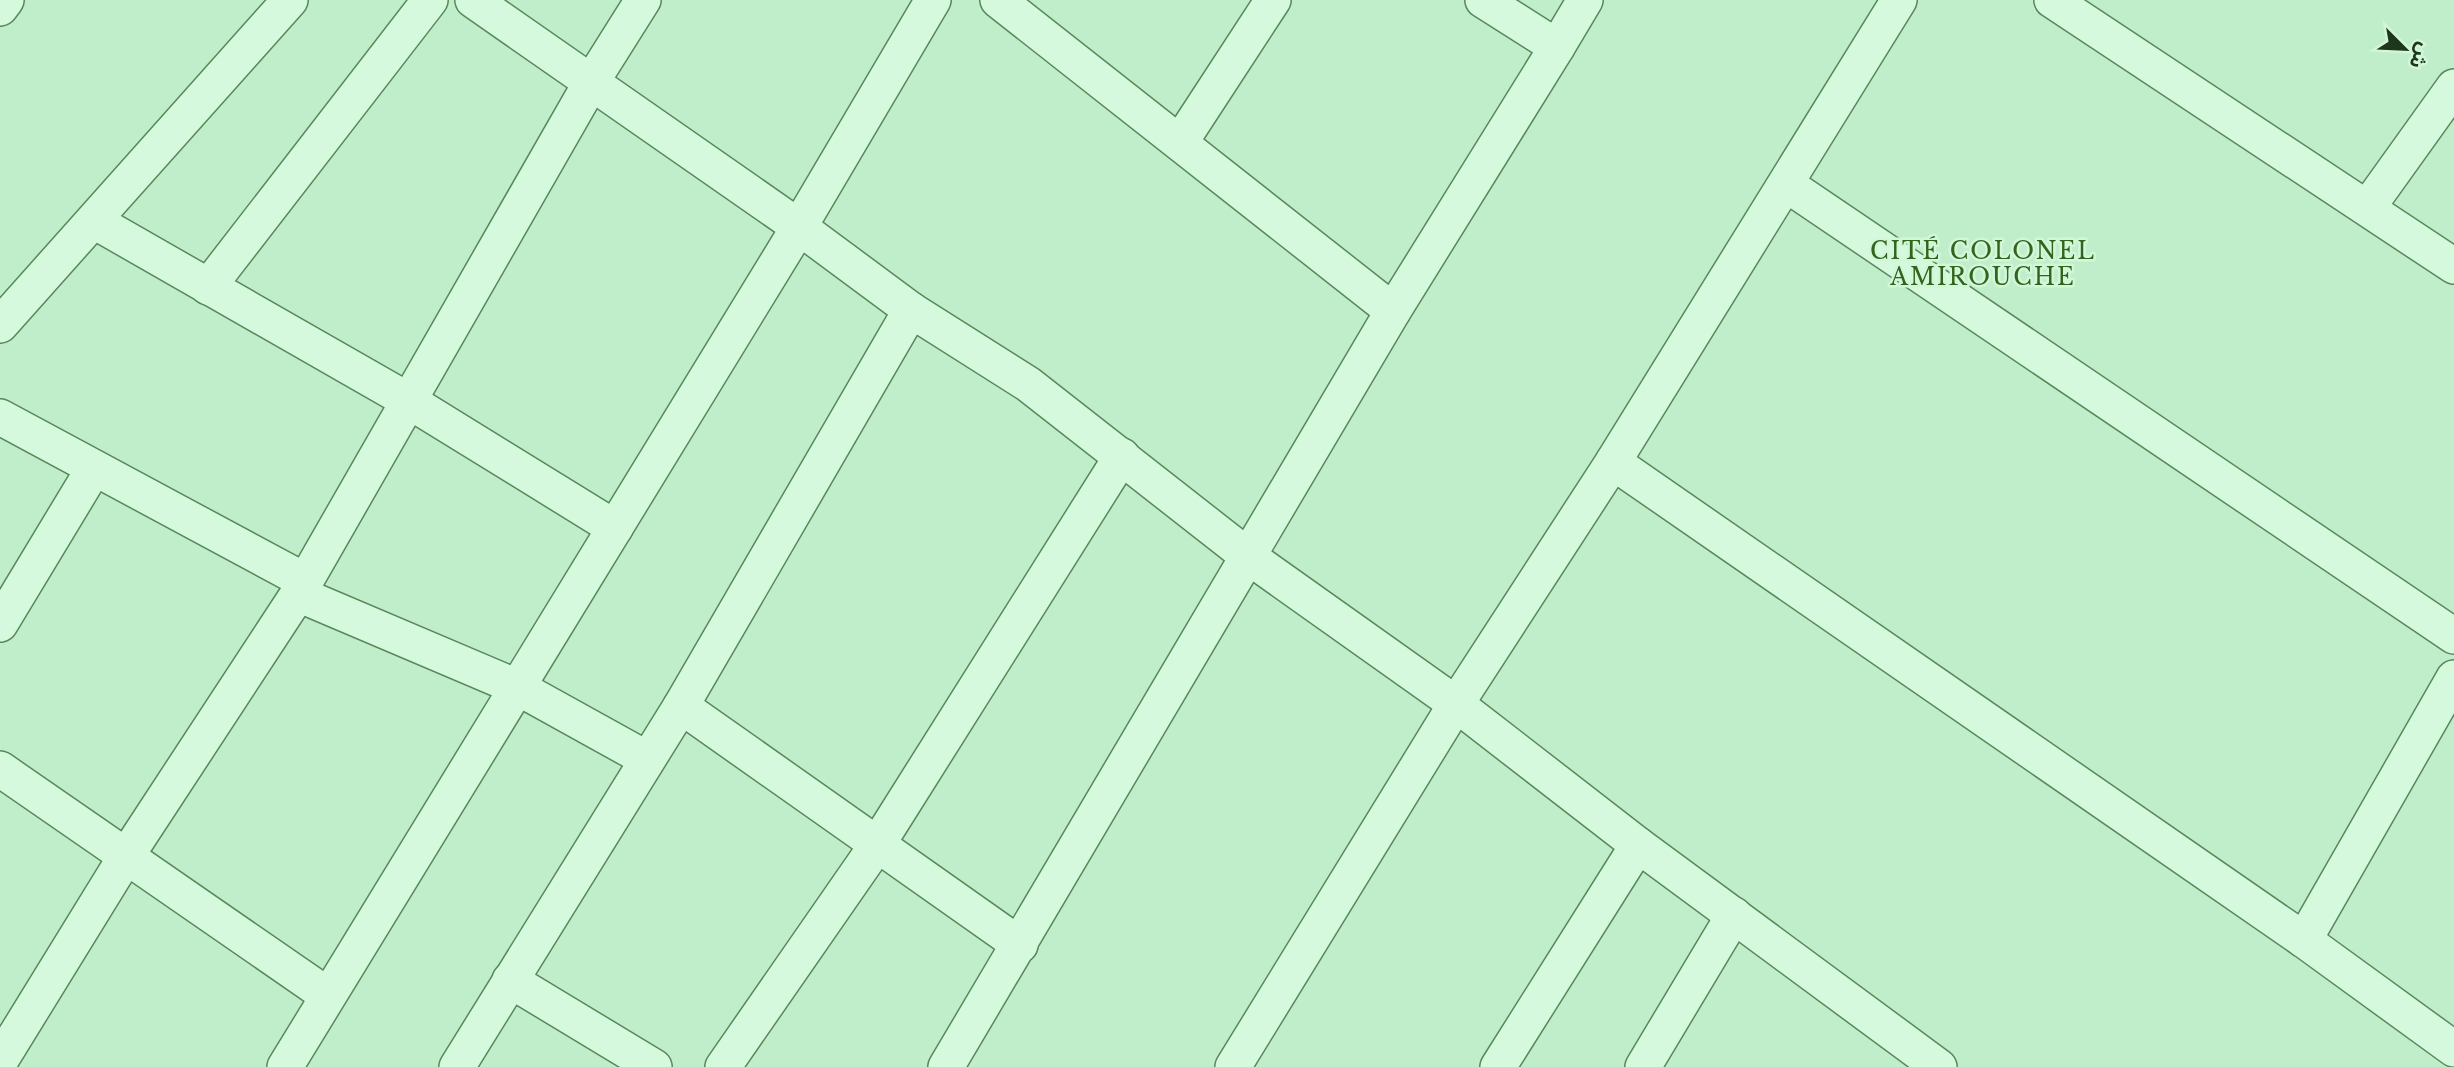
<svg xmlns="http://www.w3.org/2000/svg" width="2454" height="1067" font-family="'Libre Baskerville','Noto Sans Arabic',serif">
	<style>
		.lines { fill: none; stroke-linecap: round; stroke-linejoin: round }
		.minor-casing { stroke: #58885a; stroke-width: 38 }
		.minor { stroke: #d4f9dc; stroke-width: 35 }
		.labels { text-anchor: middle; stroke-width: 5; stroke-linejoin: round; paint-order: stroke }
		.neighbourhood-label { font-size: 23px; letter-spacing: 2px; fill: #31641c; stroke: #d1f6d8 }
	</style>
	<rect width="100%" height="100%" fill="#c1eeca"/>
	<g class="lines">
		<defs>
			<g id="minor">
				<polyline points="473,0 799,227 911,310 1028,384 1249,557 1456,704 1638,845 1939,1067"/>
				<polyline points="998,0 1393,311"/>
				<polyline points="1483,0 1557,47 1585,0"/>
				<polyline points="1899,0 1613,462 2304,940 2454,1049"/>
				<polyline points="2052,0 2454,266"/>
				<polyline points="0,8 6,0"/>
				<polyline points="1181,141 1273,0"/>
				<polyline points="1786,184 2454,636"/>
				<polyline points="2368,207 2454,87"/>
				<polyline points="96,222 409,401 615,528"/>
				<polyline points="208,287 430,0"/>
				<polyline points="0,325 290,0"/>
				<polyline points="0,417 305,581"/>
				<polyline points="298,594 517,687 647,759"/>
				<polyline points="0,624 93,470"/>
				<polyline points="681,706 1020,945"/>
				<polyline points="0,769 327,995"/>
				<polyline points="2304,940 2454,678"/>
				<polyline points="510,980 654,1067"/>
				<polyline points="0,1061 125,858 298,594 592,81 643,0"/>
				<polyline points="285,1067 799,227 933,0"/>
				<polyline points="457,1067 681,706 911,310"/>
				<polyline points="723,1067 877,845 1122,456"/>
				<polyline points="946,1067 1393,311 1557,47"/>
				<polyline points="1233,1067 1456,704 1613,462"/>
				<polyline points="1498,1067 1638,845"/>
				<polyline points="1643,1067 1734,915"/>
			</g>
		</defs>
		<use href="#minor" class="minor-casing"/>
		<use href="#minor" class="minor"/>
	</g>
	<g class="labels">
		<g class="neighbourhood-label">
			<text x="1983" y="259">CITÉ COLONEL<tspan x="1983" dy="26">AMIROUCHE</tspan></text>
		</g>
	</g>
	<g transform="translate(2405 49) rotate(114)" stroke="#d1f6d8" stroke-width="5" paint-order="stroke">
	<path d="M0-5L12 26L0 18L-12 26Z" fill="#1d371d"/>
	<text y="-10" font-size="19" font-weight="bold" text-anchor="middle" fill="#1d371d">ش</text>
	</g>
</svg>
